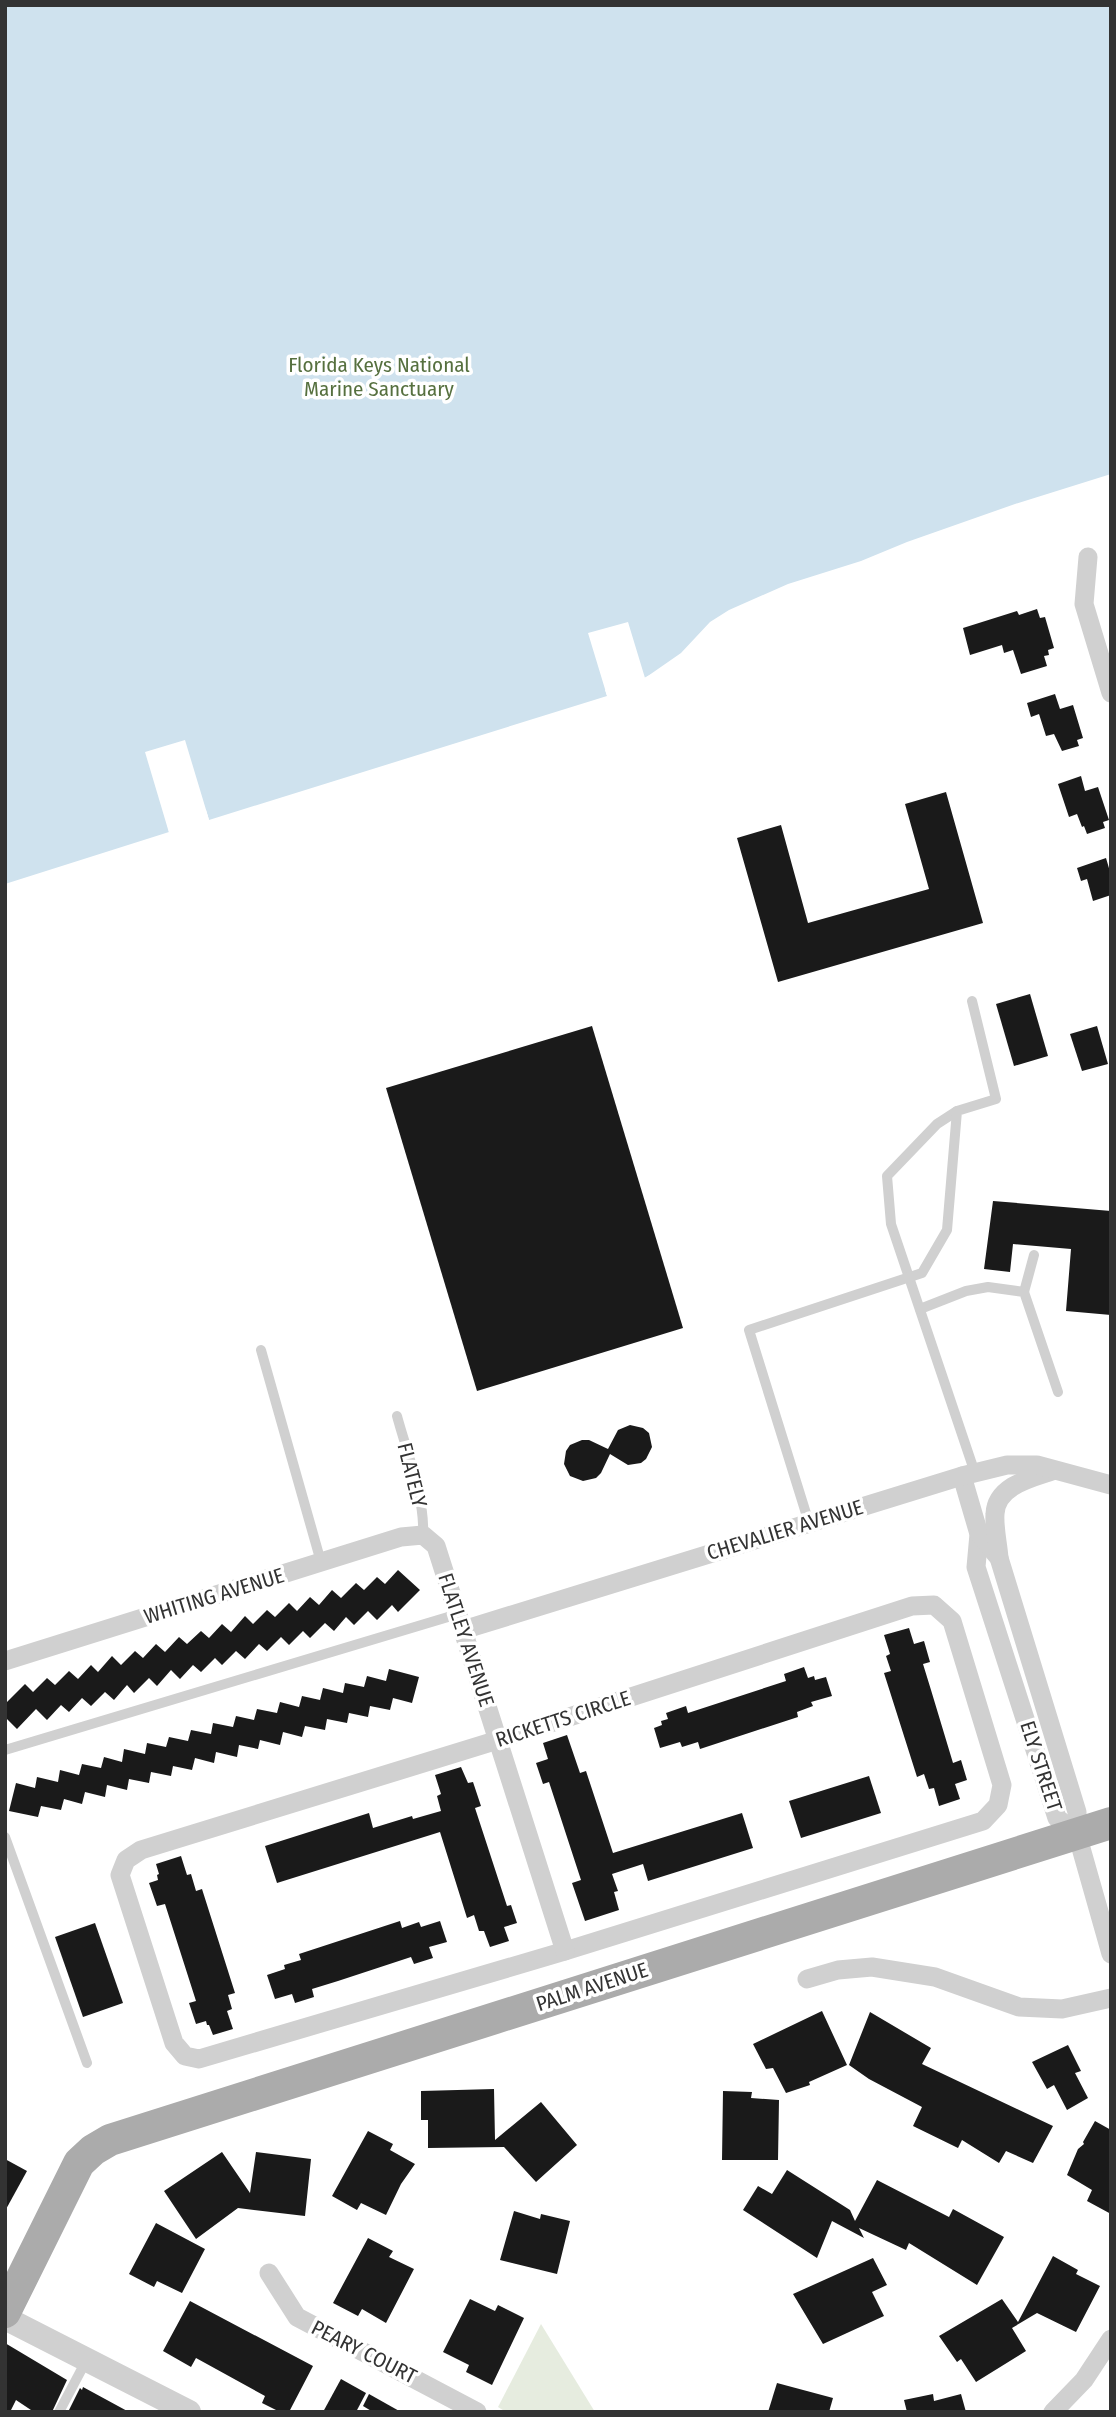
<svg xmlns="http://www.w3.org/2000/svg" width="1116" height="2417" font-family="'Fira Sans Condensed',sans-serif">
	<style>
		.green { fill: #e6ecdf }
		.water { fill: #cfe2ee }
		.pier { fill: #fff }
		.building { fill: #1a1a1a }
		.lines { fill: none; stroke-linecap: round; stroke-linejoin: round }
		.service { stroke: #d0d0d0; stroke-width: 10 }
		.minor { stroke: #d0d0d0; stroke-width: 19 }
		.tertiary { stroke: #d0d0d0; stroke-width: 24 }
		.primary { stroke: #ababab; stroke-width: 32 }
		.labels { text-anchor: middle; stroke-width: 7; stroke-linejoin: round; paint-order: stroke }
		.park-label { font-size: 21px; fill: #56703f; stroke: #fff }
		.street-label { font-size: 21px; fill: #333; stroke: #fff }
	</style>
	<rect width="100%" height="100%" fill="#fff"/>
	<polygon class="green" points="541,2324 595,2412 506,2412 498,2407"/>
	<polygon class="water" points="5,5 1111,5 1111,486 779,594 725,620 689,655 644,678 605,690 607,696 209,820 206,810 167,823 169,832 5,884"/>
	<g class="pier">
		<polygon points="1111,474 1111,489 781,597 727,623 691,658 647,687 643,686 642,682 609,692 610,696 608,699 588,633 628,622 645,678 681,653 710,622 729,610 788,584 861,561 907,542 1015,504"/>
		<polygon points="185,740 210,823 206,822 204,814 171,825 173,832 170,836 145,752"/>
	</g>
	<g class="building">
		<polygon points="1037,609 1040,618 1045,617 1054,648 1048,650 1049,655 1044,656 1047,666 1021,674 1013,650 1004,653 1002,645 970,655 963,628 1017,611 1019,615"/>
		<polygon points="1055,694 1060,709 1073,705 1083,738 1077,740 1079,746 1062,751 1054,734 1046,736 1039,714 1031,717 1027,703"/>
		<polygon points="1081,776 1085,791 1098,787 1109,820 1103,822 1105,828 1087,834 1084,826 1082,827 1077,814 1069,817 1058,784"/>
		<polygon points="946,792 983,923 778,982 737,838 781,825 808,923 929,889 905,804"/>
		<polygon points="1106,858 1111,875 1111,895 1093,901 1087,879 1081,881 1077,868"/>
		<polygon points="1030,994 1048,1056 1014,1066 996,1004"/>
		<polygon points="592,1026 683,1328 477,1391 386,1088"/>
		<polygon points="1097,1026 1108,1064 1082,1071 1070,1034"/>
		<polygon points="993,1201 1111,1211 1111,1315 1066,1311 1071,1249 1013,1244 1010,1272 984,1269"/>
		<polygon points="630,1425 643,1428 649,1433 652,1447 646,1459 641,1463 628,1465 610,1454 601,1473 596,1478 583,1481 570,1476 564,1464 566,1451 570,1445 582,1440 589,1440 608,1449 618,1430"/>
		<polygon points="398,1570 420,1590 398,1612 392,1605 377,1620 368,1611 354,1625 346,1617 334,1631 325,1623 310,1638 303,1631 289,1645 281,1637 267,1651 259,1644 245,1659 236,1651 222,1665 215,1658 201,1672 193,1665 180,1679 171,1670 157,1686 149,1678 134,1693 127,1685 114,1700 105,1692 91,1706 82,1698 69,1712 61,1705 47,1720 36,1709 17,1729 5,1717 5,1704 25,1684 33,1692 47,1678 55,1685 69,1671 78,1679 91,1665 98,1672 112,1656 121,1665 135,1651 143,1658 156,1644 165,1652 179,1637 187,1644 201,1631 209,1638 222,1624 231,1632 245,1616 253,1624 267,1610 275,1617 289,1603 297,1611 310,1597 319,1605 332,1590 341,1598 356,1583 364,1590 377,1577 385,1584"/>
		<polygon points="909,1628 914,1644 924,1641 930,1662 923,1664 931,1690 953,1763 961,1760 967,1780 955,1784 960,1799 939,1806 934,1788 929,1789 924,1774 917,1777 884,1673 891,1671 886,1656 890,1654 884,1635"/>
		<polygon points="804,1667 808,1678 814,1676 815,1680 826,1677 832,1696 811,1702 813,1706 797,1712 798,1717 700,1749 698,1742 682,1747 680,1742 660,1748 654,1728 662,1725 661,1721 668,1719 666,1713 686,1706 688,1713 786,1681 784,1674"/>
		<polygon points="389,1669 419,1677 412,1703 393,1698 390,1710 370,1706 368,1717 349,1713 347,1723 327,1719 325,1730 305,1726 302,1737 283,1732 280,1745 260,1740 258,1749 239,1745 237,1757 216,1752 214,1763 195,1758 192,1770 173,1766 171,1776 151,1772 149,1783 129,1779 127,1790 107,1785 105,1797 85,1792 82,1804 64,1799 61,1810 41,1806 38,1817 9,1811 16,1783 35,1788 37,1777 58,1782 60,1770 79,1775 82,1764 101,1768 104,1757 122,1762 124,1749 145,1754 147,1743 166,1747 169,1737 188,1741 191,1730 211,1734 213,1723 233,1727 236,1716 254,1720 257,1709 277,1713 280,1702 299,1707 302,1696 320,1700 323,1688 343,1693 345,1683 364,1687 367,1676 386,1681"/>
		<polygon points="567,1735 580,1773 586,1771 613,1853 742,1813 753,1848 648,1881 643,1864 612,1874 618,1891 614,1892 619,1910 585,1921 572,1883 581,1880 549,1782 543,1784 536,1763 548,1759 543,1743"/>
		<polygon points="461,1767 468,1783 473,1782 481,1806 475,1808 507,1906 511,1905 517,1923 504,1927 509,1941 490,1947 484,1931 479,1931 474,1915 467,1918 440,1832 277,1883 265,1846 369,1813 373,1828 412,1816 413,1819 441,1811 437,1796 441,1794 435,1775"/>
		<polygon points="869,1776 881,1813 801,1838 789,1801"/>
		<polygon points="181,1856 187,1875 191,1874 196,1891 202,1889 235,1993 228,1995 232,2009 227,2011 233,2029 213,2035 209,2025 207,2025 206,2021 196,2024 189,2003 196,2001 165,1904 157,1906 149,1883 158,1880 157,1875 159,1874 156,1864"/>
		<polygon points="400,1921 402,1928 419,1922 421,1927 440,1921 447,1942 429,1947 433,1958 414,1964 411,1957 338,1981 312,1989 314,1997 295,2003 292,1994 275,1999 267,1975 285,1969 284,1965 301,1960 299,1954"/>
		<polygon points="95,1923 123,2003 83,2017 55,1937"/>
		<polygon points="822,2011 847,2065 809,2082 810,2085 786,2093 773,2068 766,2069 753,2044"/>
		<polygon points="870,2012 931,2048 922,2064 1053,2126 1033,2163 1006,2151 999,2163 962,2140 958,2148 913,2126 922,2107 869,2079 849,2065"/>
		<polygon points="1068,2045 1081,2071 1075,2073 1088,2098 1067,2110 1054,2085 1047,2089 1032,2062"/>
		<polygon points="494,2089 495,2140 541,2102 577,2145 536,2182 504,2147 428,2148 428,2120 421,2120 421,2091"/>
		<polygon points="723,2091 752,2092 751,2098 779,2100 778,2160 722,2160"/>
		<polygon points="1095,2121 1111,2130 1111,2214 1087,2201 1092,2190 1067,2175 1078,2149 1084,2144 1083,2142"/>
		<polygon points="368,2131 393,2144 390,2150 415,2164 401,2184 386,2215 361,2203 357,2210 332,2196"/>
		<polygon points="222,2152 250,2193 256,2152 311,2159 305,2216 238,2208 196,2239 164,2191"/>
		<polygon points="5,2159 27,2171 5,2211"/>
		<polygon points="787,2170 850,2210 855,2221 877,2180 949,2217 953,2209 1004,2237 977,2285 909,2243 906,2250 859,2228 864,2238 832,2221 817,2258 743,2210 758,2186 772,2194"/>
		<polygon points="514,2211 540,2219 541,2214 570,2221 557,2274 500,2260"/>
		<polygon points="156,2223 205,2249 182,2293 157,2281 154,2287 129,2274"/>
		<polygon points="368,2238 393,2251 389,2257 414,2269 386,2323 362,2309 358,2316 333,2303"/>
		<polygon points="1053,2256 1078,2270 1076,2274 1100,2286 1076,2332 1037,2313 1012,2328 1026,2351 976,2382 961,2359 957,2362 939,2336 1002,2299 1018,2322"/>
		<polygon points="873,2258 887,2285 872,2292 884,2316 823,2344 793,2294"/>
		<polygon points="470,2299 495,2311 498,2305 524,2318 492,2385 466,2372 469,2365 443,2352"/>
		<polygon points="190,2301 313,2366 289,2412 280,2412 262,2403 265,2396 196,2358 191,2367 163,2351"/>
		<polygon points="5,2343 67,2380 52,2412 34,2412 16,2400 10,2412 5,2412"/>
		<polygon points="341,2379 366,2393 356,2412 323,2412"/>
		<polygon points="777,2383 833,2398 829,2412 768,2412"/>
		<polygon points="83,2387 129,2412 68,2412 80,2388 82,2390"/>
		<polygon points="369,2394 401,2412 373,2412 363,2406"/>
		<polygon points="933,2394 934,2401 961,2394 966,2412 907,2412 904,2400"/>
	</g>
	<g class="lines">
		<g class="service">
			<polyline points="957,1111 937,1124 887,1176 891,1224 975,1473"/>
			<polyline points="1024,1292 1034,1255"/>
			<polyline points="920,1309 966,1291 988,1287 1024,1292 1058,1392"/>
			<polyline points="261,1350 321,1562"/>
			<path d="M 397,1416 C 407,1453 425,1498 423,1535"/>
			<polyline points="809,1523 749,1330 922,1273 947,1230 957,1111 996,1099 972,1001"/>
			<polyline points="5,1750 458,1614"/>
			<polyline points="5,1837 87,2063"/>
			<polyline points="59,2412 86,2361"/>
		</g>
		<g class="minor">
			<polyline points="1088,557 1084,604 1111,693"/>
			<polyline points="962,1476 979,1534 976,1567 1057,1818 1077,1834"/>
			<polyline points="979,1534 999,1558 1077,1812 1077,1834 1111,1954"/>
			<path d="M 999,1558 C 998,1544 994,1528 995,1514 C 996,1486 1031,1478 1052,1471"/>
			<polygon points="934,1605 952,1621 1002,1785 998,1805 983,1821 565,1951 199,2059 185,2056 174,2043 120,1875 126,1860 141,1850 498,1740 912,1606"/>
			<polyline points="463,1630 962,1476 1007,1465 1037,1465 1111,1485"/>
			<polyline points="5,1661 401,1537 423,1535 436,1546 565,1951"/>
			<polyline points="807,1979 838,1970 872,1967 935,1977 1019,2007 1062,2009 1111,1998"/>
			<polyline points="269,2273 297,2317 477,2412"/>
			<polyline points="1053,2412 1084,2380 1111,2339"/>
		</g>
		<polyline class="tertiary" points="5,2318 189,2412"/>
		<polyline class="primary" points="5,2312 79,2163 93,2150 110,2140 1111,1823"/>
	</g>
	<g class="labels">
		<g class="park-label">
			<text x="379" y="372">Florida Keys National<tspan x="379" dy="24">Marine Sanctuary</tspan></text>
		</g>
		<g class="street-label">
			<text transform="translate(412 1475) rotate(76)" y="7">FLATELY</text>
			<text transform="translate(785 1530) rotate(-17)" y="7">CHEVALIER AVENUE</text>
			<text transform="translate(214 1596) rotate(-17)" y="7">WHITING AVENUE</text>
			<text transform="translate(466 1640) rotate(72)" y="7">FLATLEY AVENUE</text>
			<text transform="translate(563 1719) rotate(-18)" y="7">RICKETTS CIRCLE</text>
			<text transform="translate(1041 1766) rotate(72)" y="7">ELY STREET</text>
			<text transform="translate(592 1987) rotate(-18)" y="7">PALM AVENUE</text>
			<text transform="translate(364 2352) rotate(27)" y="7">PEARY COURT</text>
		</g>
	</g>
	<rect width="1116" height="2417" fill="none" stroke="#333333" stroke-width="14"/>
</svg>
